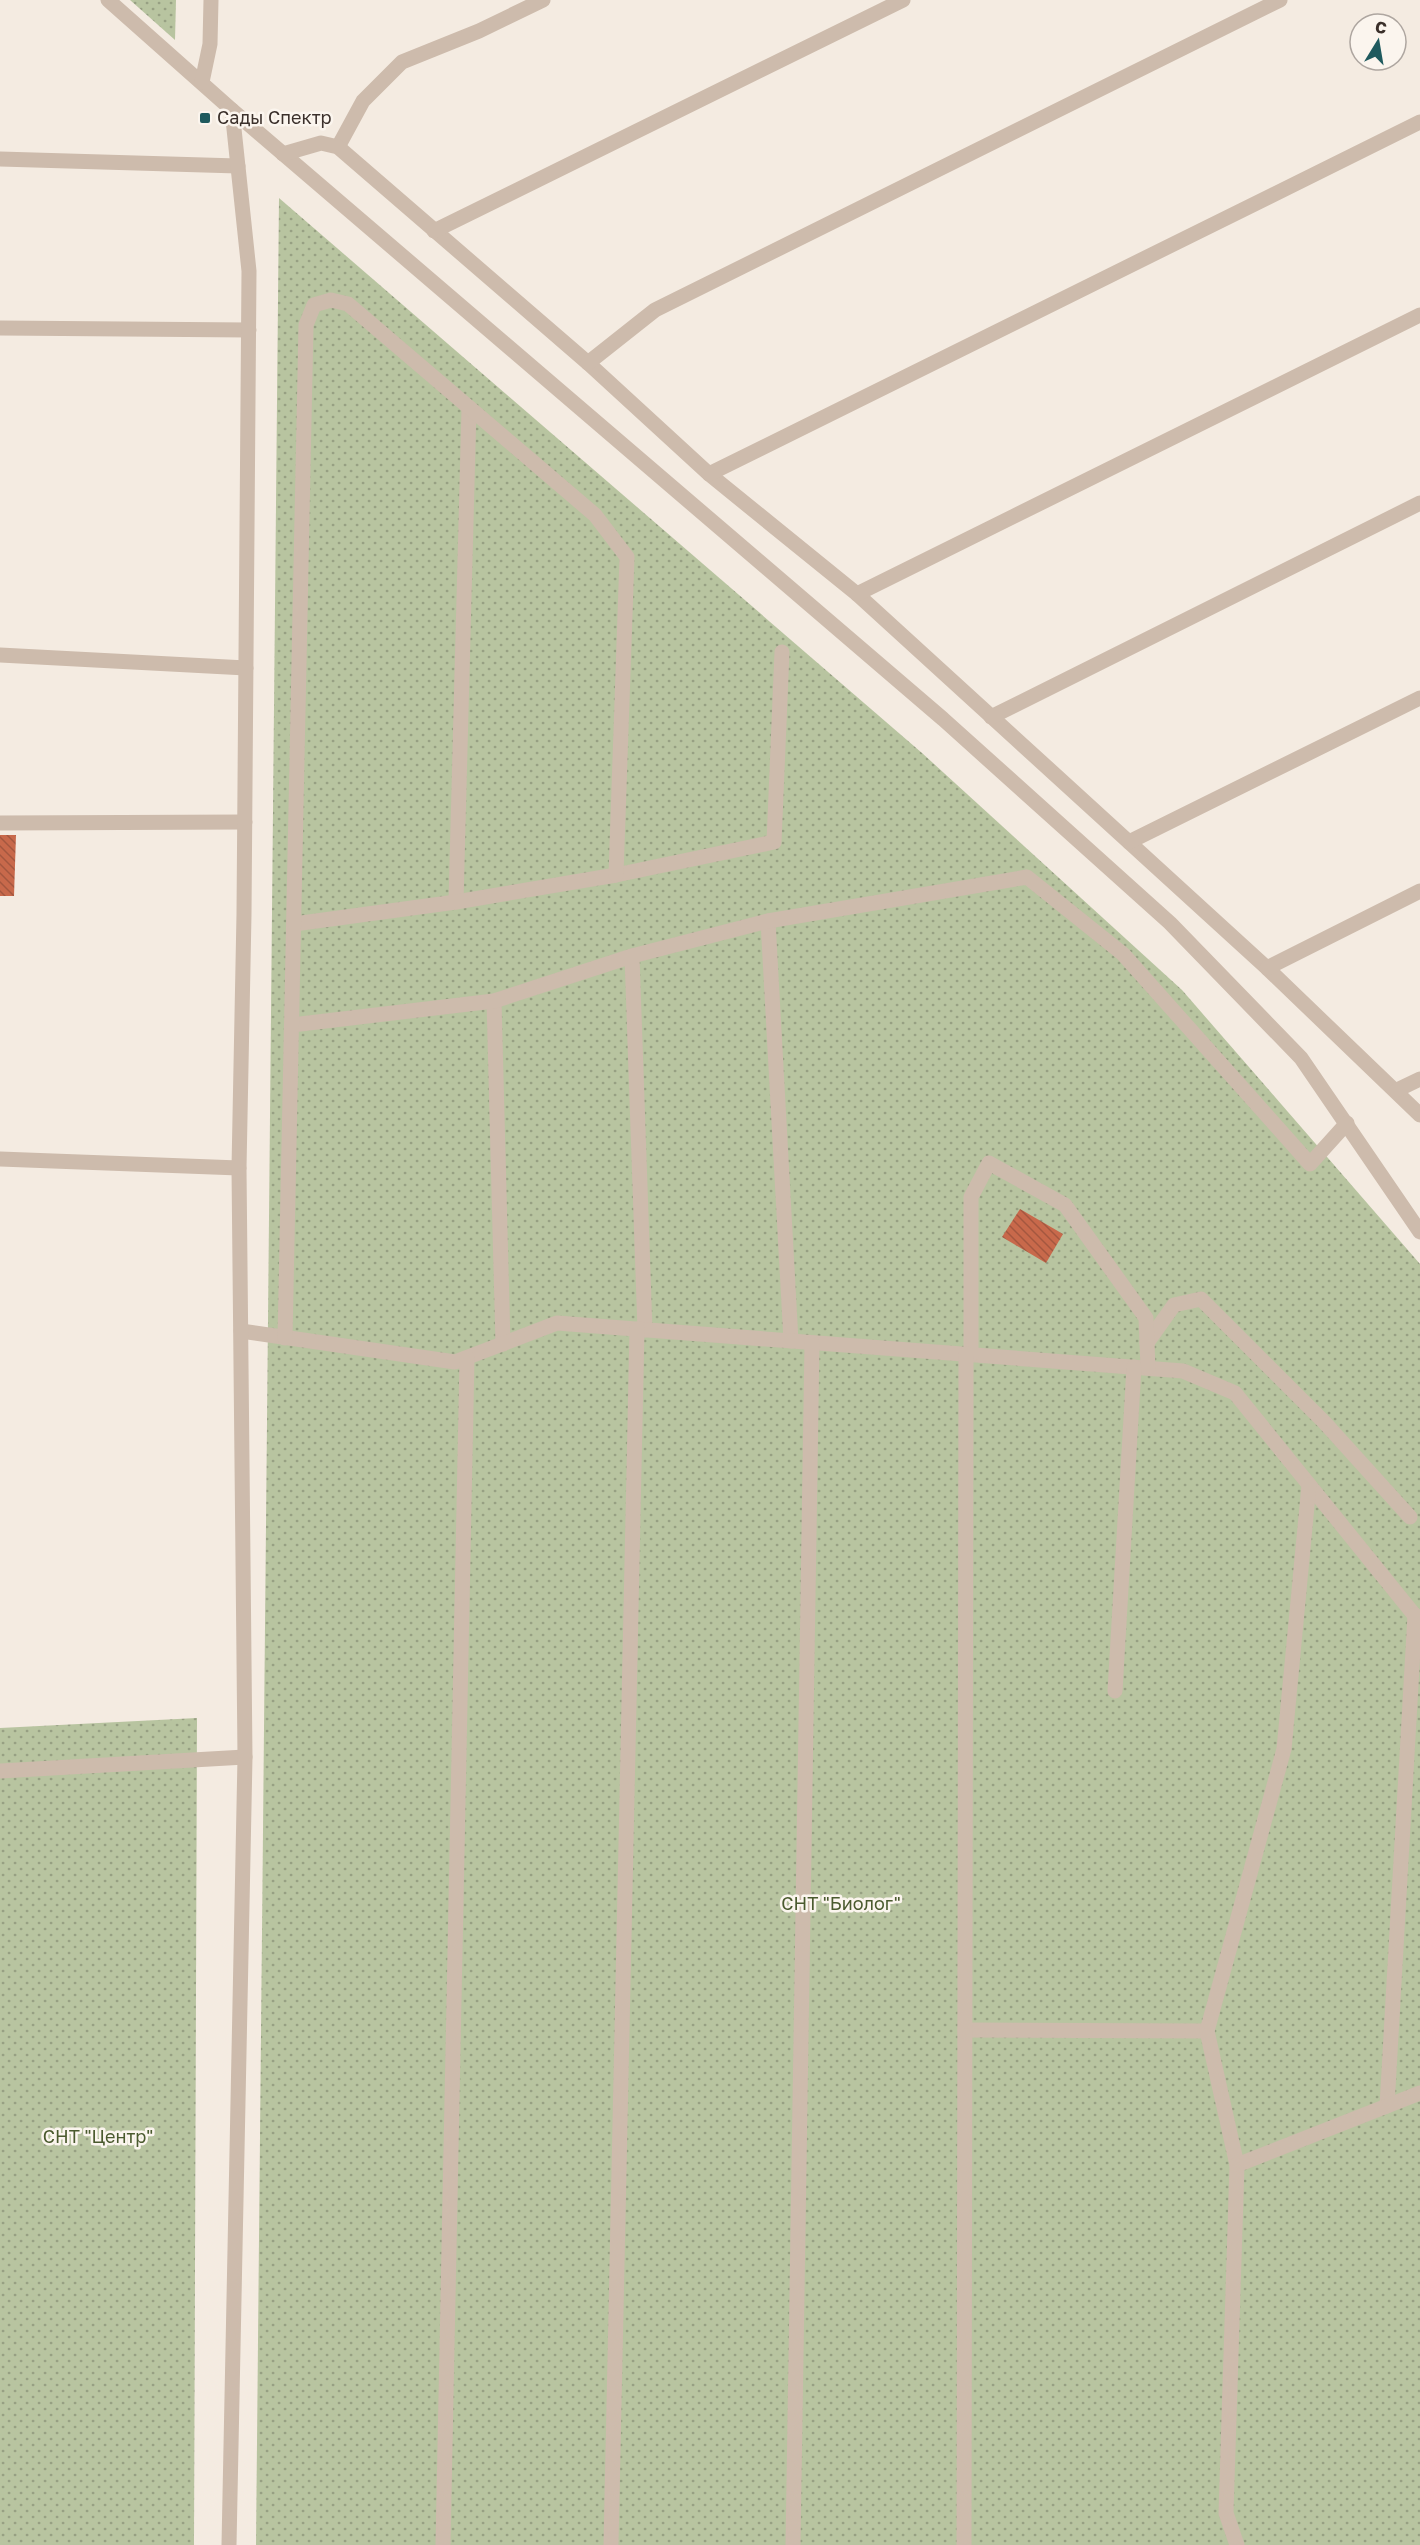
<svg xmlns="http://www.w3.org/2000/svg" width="1420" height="2545" font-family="'Golos Text',sans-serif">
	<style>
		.grass { fill: url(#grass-dots) }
		.building { fill: url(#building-back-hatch) }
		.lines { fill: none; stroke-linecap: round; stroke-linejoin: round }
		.minor { stroke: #cdbbac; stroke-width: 15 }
		.poi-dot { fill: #1f5a5e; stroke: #fbf5ee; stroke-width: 2 }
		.labels { text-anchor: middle; stroke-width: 5; stroke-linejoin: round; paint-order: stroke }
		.poi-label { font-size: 18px; fill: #3b302b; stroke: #fbf5ee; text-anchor: start }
		.park-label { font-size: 18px; fill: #4a5a2e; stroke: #fbf5ee }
	</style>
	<defs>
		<pattern id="grass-dots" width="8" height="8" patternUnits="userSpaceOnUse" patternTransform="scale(1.5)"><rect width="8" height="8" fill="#b8c4a0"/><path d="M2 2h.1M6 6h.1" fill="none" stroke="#97a083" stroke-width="1.8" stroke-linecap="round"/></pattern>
		<pattern id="building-back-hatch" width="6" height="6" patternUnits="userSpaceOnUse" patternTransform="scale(1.5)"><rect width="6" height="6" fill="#c8694b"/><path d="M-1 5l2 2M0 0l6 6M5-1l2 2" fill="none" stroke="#a4573f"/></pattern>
	</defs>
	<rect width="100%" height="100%" fill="#f4ebe1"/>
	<g class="grass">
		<polygon points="130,0 176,0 175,40"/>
		<polygon points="279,198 922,753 1182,990 1420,1264 1420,2545 256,2545"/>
		<polygon points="197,1718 194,2545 0,2545 0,1728"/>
	</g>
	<g class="building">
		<polygon points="0,835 16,835 14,896 0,896"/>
		<polygon points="1020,1209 1063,1234 1046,1263 1002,1237"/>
	</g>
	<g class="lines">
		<g class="minor">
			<polyline points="108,0 232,110 943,719 1170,923 1301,1058 1420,1232"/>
			<polyline points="202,82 210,44 211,0"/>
			<polyline points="338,147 363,101 402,62 479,31 543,0"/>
			<polyline points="283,154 321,143 338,147 588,363 709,474 857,594 1267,968 1420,1115"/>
			<polyline points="0,159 238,166"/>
			<polyline points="434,231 903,0"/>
			<polyline points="0,328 249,330"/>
			<polyline points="588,363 655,310 1280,0"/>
			<polyline points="709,474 1420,122"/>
			<polyline points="857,594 1420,315"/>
			<polyline points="0,655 246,668"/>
			<polyline points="991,717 1420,503"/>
			<polyline points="0,823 245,822"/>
			<polyline points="1129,842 1420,698"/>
			<polyline points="456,902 469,408"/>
			<polyline points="768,921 791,1341"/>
			<polyline points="294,924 456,902 616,875 774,842 782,652"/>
			<polyline points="632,956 645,1330"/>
			<polyline points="1267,968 1420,891"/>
			<polyline points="494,1001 503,1344"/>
			<polyline points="292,1025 494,1001 632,956 768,921 1027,877 1123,954 1310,1164 1347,1123"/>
			<polyline points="1397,1090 1420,1079"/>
			<polyline points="0,1159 239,1168"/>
			<polyline points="241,1331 455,1362 557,1323 1183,1371 1235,1393 1420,1622"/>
			<polyline points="285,1338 306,325 314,305 331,300 348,304 595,515 627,557 616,875"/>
			<polyline points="1147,1343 1174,1305 1201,1299 1325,1423 1410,1517"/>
			<polyline points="971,1355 971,1197 989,1163 1065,1205 1146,1318 1148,1368"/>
			<polyline points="1115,1691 1134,1367"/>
			<polyline points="0,1771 245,1757"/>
			<polyline points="965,2030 1207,2031"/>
			<polyline points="1387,2106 1415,1615"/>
			<polyline points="1237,2165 1207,2031 1284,1749 1309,1485"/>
			<polyline points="229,2545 245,1757 239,1168 244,914 249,271 232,110"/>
			<polyline points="443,2545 467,1358"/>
			<polyline points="611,2545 637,1329"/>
			<polyline points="793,2545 812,1343"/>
			<polyline points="964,2545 966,1354"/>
			<polyline points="1237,2545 1226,2513 1237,2165 1420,2093"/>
		</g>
	</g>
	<rect class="poi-dot" x="199" y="112" width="12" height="12" rx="3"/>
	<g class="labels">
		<g class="poi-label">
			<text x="217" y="124">Сады Спектр</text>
		</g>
		<g class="park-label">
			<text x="841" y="1910">СНТ "Биолог"</text>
			<text x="98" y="2143">СНТ "Центр"</text>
		</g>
	</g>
	<g transform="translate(1378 42) rotate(11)"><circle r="28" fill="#fbf5ee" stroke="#aea6a0" stroke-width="1.5"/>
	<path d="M0-4.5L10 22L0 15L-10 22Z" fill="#1f5a5e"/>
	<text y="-9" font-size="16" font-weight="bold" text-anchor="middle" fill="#3b302b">С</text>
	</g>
</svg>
